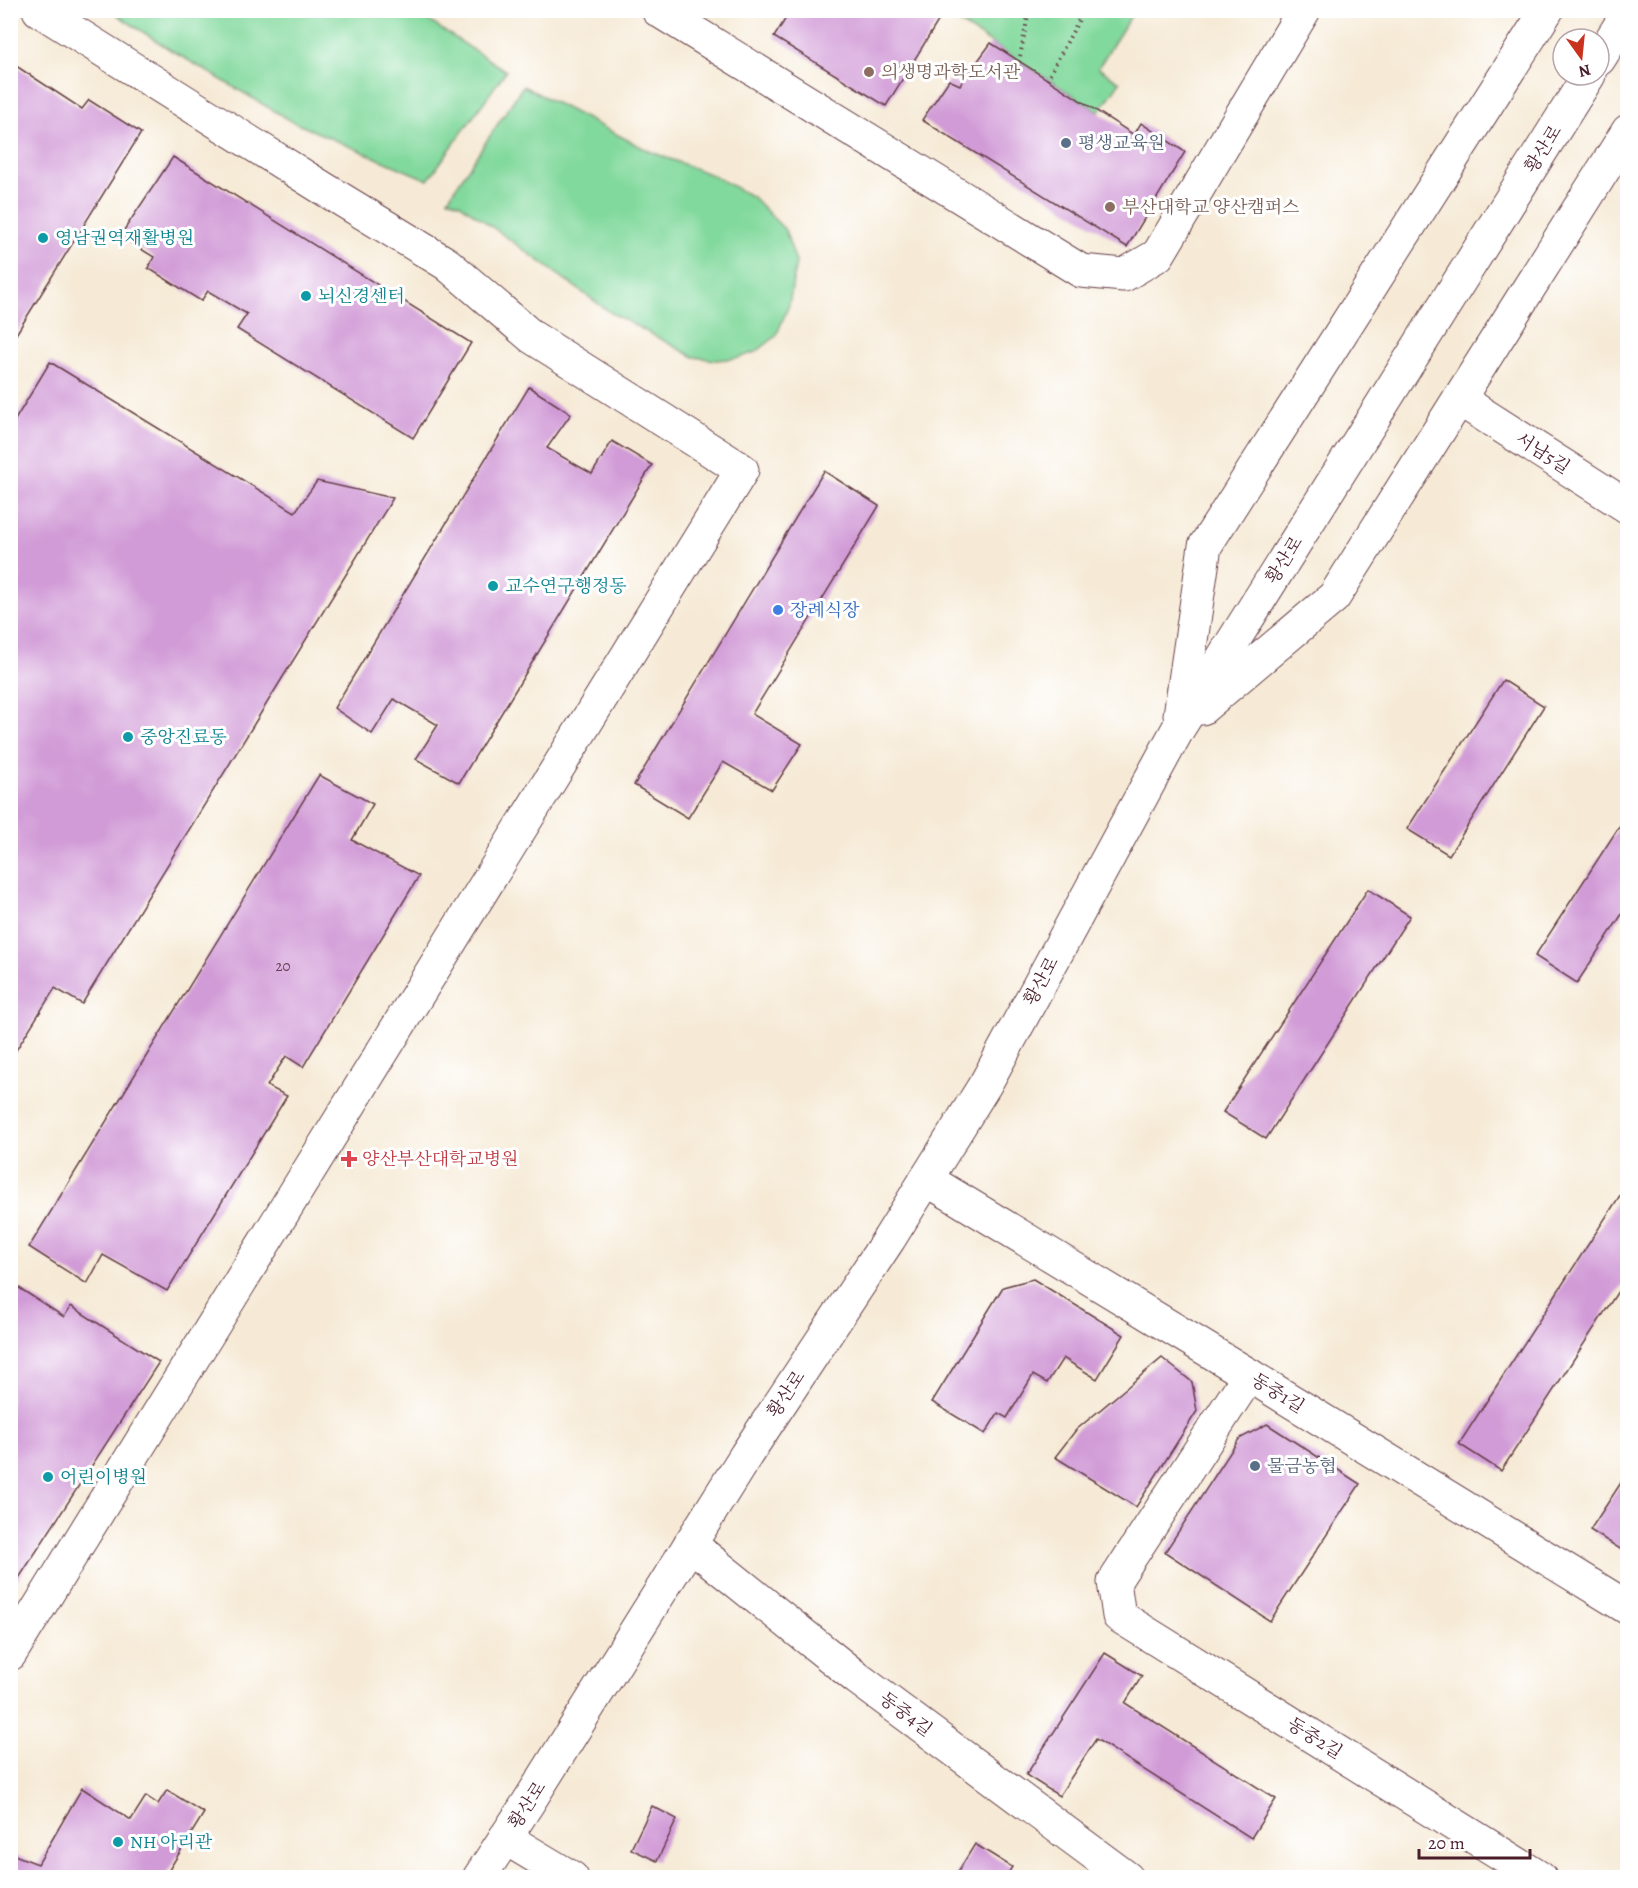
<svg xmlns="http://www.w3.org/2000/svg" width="1638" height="1888" font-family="Alegreya,'Noto Serif KR',serif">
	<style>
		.green { fill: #82d99d; stroke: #667c64; stroke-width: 1.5 }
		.building { fill: #d19bd7 }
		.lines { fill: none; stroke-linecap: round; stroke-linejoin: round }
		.minor-casing { stroke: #643d45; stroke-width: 35 }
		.major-casing { stroke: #643d45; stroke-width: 35 }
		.path { stroke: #643d45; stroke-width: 4; stroke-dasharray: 1.5 4.5; stroke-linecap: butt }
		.minor { stroke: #fff; stroke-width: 33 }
		.major { stroke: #fff; stroke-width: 33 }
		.education-dot { fill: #8d6e63; stroke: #fff; stroke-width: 2 }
		.service-dot { fill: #5c6f8a; stroke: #fff; stroke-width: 2 }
		.culture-dot { fill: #0f9aa8; stroke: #fff; stroke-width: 2 }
		.shop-dot { fill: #3f7fe0; stroke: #fff; stroke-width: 2 }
		.health-dot { fill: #e0444e; stroke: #fff; stroke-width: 2 }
		.labels { text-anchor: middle; stroke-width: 6; stroke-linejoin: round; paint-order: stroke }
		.number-label { font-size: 15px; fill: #6c3e56 }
		.education-label { font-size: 18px; fill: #785e54; stroke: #fff; text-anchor: start }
		.service-label { font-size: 18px; fill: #4e5e75; stroke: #fff; text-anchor: start }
		.street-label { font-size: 18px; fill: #4a1f2b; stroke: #fff }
		.culture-label { font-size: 18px; fill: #0d838f; stroke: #fff; text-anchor: start }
		.shop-label { font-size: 18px; fill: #366cbe; stroke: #fff; text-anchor: start }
		.health-label { font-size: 18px; fill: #be3a42; stroke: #fff; text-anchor: start }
	</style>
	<rect width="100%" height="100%" fill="#fff"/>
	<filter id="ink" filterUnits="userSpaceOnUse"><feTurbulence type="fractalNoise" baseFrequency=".0167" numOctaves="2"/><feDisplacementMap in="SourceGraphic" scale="12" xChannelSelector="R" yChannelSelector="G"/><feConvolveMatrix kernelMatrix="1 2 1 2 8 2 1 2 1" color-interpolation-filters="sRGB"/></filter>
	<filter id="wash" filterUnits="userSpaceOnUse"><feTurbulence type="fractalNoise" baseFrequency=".008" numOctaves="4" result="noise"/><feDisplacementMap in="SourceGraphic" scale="24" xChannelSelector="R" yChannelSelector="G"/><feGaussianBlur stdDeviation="1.35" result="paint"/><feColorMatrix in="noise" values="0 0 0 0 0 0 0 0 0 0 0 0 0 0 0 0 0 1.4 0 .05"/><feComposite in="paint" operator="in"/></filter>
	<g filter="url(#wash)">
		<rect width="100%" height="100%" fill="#f6ead6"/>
		<g class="green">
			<polygon points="945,10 1134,11 1098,68 1120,82 1099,112 944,13"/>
			<polygon points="111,11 416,11 432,23 506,71 428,180 293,122 169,49"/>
			<polygon points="523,86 649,151 712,175 753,197 785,230 796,262 789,305 776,336 756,352 738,358 716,360 694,357 610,312 459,203 448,199"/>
		</g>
		<g id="blocks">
			<g class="building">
				<polygon points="791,10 945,10 886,106 774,37"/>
				<polygon points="991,43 1134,135 1141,123 1185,152 1127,247 922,120 949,80 960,85"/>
				<polygon points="10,62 82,109 89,100 141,133 10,344"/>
				<polygon points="173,157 471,343 413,438 237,329 247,314 208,291 201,301 148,268 154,257 120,236"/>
				<polygon points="50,362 295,512 317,481 393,498 82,1004 55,988 10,1060 10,428"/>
				<polygon points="529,387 571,414 547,448 592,474 612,441 652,465 459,783 416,759 438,725 394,699 372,734 334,708"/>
				<polygon points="824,471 879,506 752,714 802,744 772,790 723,762 688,818 634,785"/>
				<polygon points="1503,680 1544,706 1449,855 1407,829"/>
				<polygon points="319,775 373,804 352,840 419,876 303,1067 286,1056 267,1086 287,1096 167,1291 103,1255 87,1284 29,1247"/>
				<polygon points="1628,813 1628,905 1577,983 1535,956"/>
				<polygon points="1368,889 1410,916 1266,1139 1223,1112"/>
				<polygon points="1628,1183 1628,1276 1501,1471 1459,1444"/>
				<polygon points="1033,1279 1124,1335 1097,1379 1063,1358 1047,1383 1033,1375 1007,1418 998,1413 985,1434 932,1402 1003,1287"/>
				<polygon points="10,1282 64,1317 71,1306 159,1362 10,1592"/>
				<polygon points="1162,1358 1192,1382 1197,1411 1136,1507 1055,1457 1076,1430"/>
				<polygon points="1267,1424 1360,1484 1270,1621 1165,1552 1239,1439"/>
				<polygon points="1628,1472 1628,1554 1590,1530"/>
				<polygon points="1105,1653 1142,1676 1125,1703 1276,1799 1251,1838 1096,1739 1059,1796 1026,1775"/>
				<polygon points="82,1788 131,1820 146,1796 158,1804 167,1790 204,1813 164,1878 10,1878 12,1854 38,1864"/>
				<polygon points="652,1806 677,1819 657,1861 631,1849"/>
				<polygon points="975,1844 1012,1867 1005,1878 954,1878"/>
			</g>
		</g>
	</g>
	<g filter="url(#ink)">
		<use href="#blocks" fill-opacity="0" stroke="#643d45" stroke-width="1.5"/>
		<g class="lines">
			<defs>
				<g id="minor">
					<polyline points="658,10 1081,271 1124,275 1158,255 1304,10"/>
					<polyline points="1459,399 1628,507"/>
					<polyline points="926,1179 1249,1375 1628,1608"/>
					<polyline points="1249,1375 1114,1582 1119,1616 1540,1878"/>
					<polyline points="690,1544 857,1678 1127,1878"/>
					<polyline points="10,1654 742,470 532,337 447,264 321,187 39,10"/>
					<polyline points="505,1838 572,1878"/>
				</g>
				<g id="major">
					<polyline points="1599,59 1628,13"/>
					<polyline points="1202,708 1334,597 1628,131"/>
					<polyline points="1180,715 1205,546 1547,10"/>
					<polyline points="479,1878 528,1803 746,1455 889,1239 986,1083 1178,729 1589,75"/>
				</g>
			</defs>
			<use href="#minor" class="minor-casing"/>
			<use href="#major" class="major-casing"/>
			<g class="path">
				<polyline points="1019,62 1029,10"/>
				<polyline points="1047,80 1084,10"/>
			</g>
			<use href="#minor" class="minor"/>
			<use href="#major" class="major"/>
		</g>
	</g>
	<g class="education-dot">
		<circle cx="869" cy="72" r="6"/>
		<circle cx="1110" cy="207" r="6"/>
	</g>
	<g class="service-dot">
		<circle cx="1066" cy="143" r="6"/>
		<circle cx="1255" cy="1466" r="6"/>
	</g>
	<g class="culture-dot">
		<circle cx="43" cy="238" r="6"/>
		<circle cx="306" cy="296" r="6"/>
		<circle cx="493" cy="586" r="6"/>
		<circle cx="128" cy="737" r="6"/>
		<circle cx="48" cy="1477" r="6"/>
		<circle cx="118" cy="1842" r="6"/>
	</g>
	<circle class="shop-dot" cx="778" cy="610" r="6"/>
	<path class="health-dot" d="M346 1150h6v6h6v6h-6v6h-6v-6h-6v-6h6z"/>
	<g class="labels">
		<g class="number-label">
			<text x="283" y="971">20</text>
		</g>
		<g class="education-label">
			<text x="881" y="78">의생명과학도서관</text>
			<text x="1122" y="213">부산대학교 양산캠퍼스</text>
		</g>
		<g class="service-label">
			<text x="1078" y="149">평생교육원</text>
			<text x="1267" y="1472">물금농협</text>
		</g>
		<g class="street-label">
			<text transform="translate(1543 149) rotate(-58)" y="6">황산로</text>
			<text transform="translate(1543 453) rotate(33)" y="6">서남5길</text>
			<text transform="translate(1284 560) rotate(-58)" y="6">황산로</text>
			<text transform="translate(1041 981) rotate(-62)" y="6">황산로</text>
			<text transform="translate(1278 1393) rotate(32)" y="6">동중1길</text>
			<text transform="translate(786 1394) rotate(-56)" y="6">황산로</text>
			<text transform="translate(906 1714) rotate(37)" y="6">동중4길</text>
			<text transform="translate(1315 1738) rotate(32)" y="6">동중2길</text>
			<text transform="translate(527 1805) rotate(-57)" y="6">황산로</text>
		</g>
		<g class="culture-label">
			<text x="55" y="244">영남권역재활병원</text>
			<text x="318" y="302">뇌신경센터</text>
			<text x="505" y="592">교수연구행정동</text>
			<text x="140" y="743">중앙진료동</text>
			<text x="60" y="1483">어린이병원</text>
			<text x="130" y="1848">NH 아리관</text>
		</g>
		<g class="shop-label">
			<text x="790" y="616">장례식장</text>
		</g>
		<g class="health-label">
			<text x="362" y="1165">양산부산대학교병원</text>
		</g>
	</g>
	<rect width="1638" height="1888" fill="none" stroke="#fff" stroke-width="36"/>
	<g transform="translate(1581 57) rotate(165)"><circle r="28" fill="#ffffff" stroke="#b7a5aa" stroke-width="1.5"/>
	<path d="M0-4.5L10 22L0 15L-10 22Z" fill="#c8321e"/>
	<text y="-9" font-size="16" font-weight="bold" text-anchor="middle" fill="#4a1f2b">N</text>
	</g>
	<path d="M1419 1849v9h111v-9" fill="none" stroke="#4a1f2b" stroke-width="3"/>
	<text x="1428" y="1849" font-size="18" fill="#4a1f2b" stroke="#ffffff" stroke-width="4.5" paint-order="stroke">20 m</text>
</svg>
